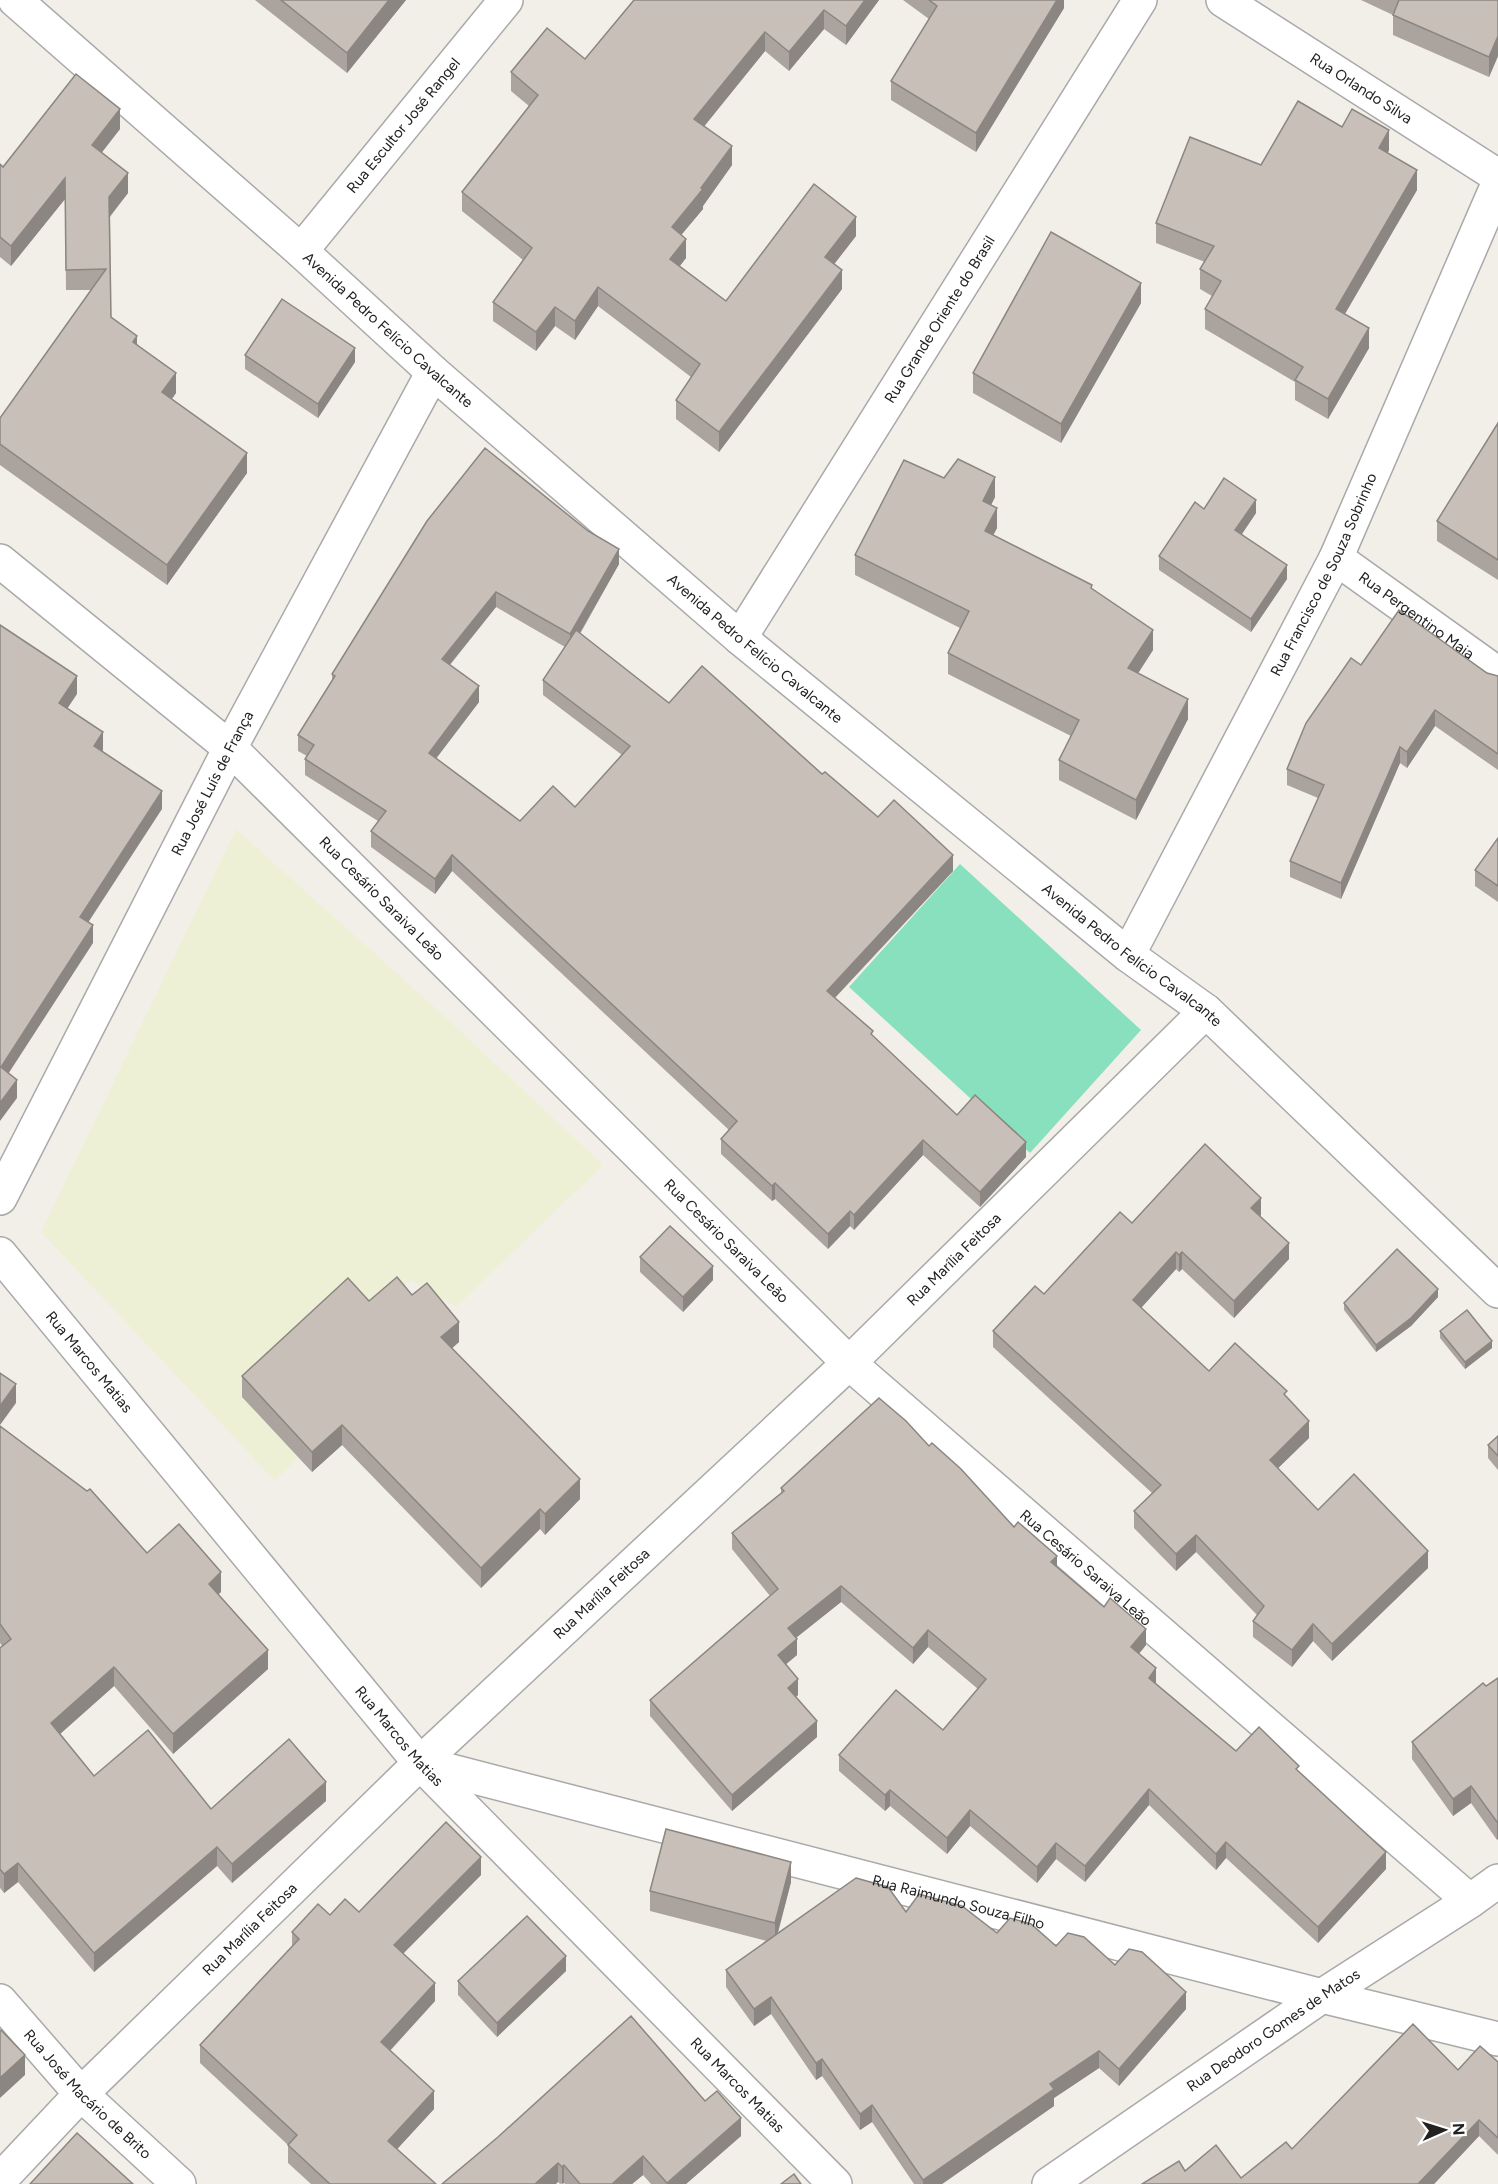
<svg xmlns="http://www.w3.org/2000/svg" width="1498" height="2184" font-family="Figtree,sans-serif">
	<style>
		.farmland { fill: #eef0d5 }
		.pitch { fill: #88e0be }
		.lines { fill: none; stroke-linecap: round; stroke-linejoin: round }
		.minor-casing { stroke: #a9a9a9; stroke-width: 36 }
		.tertiary-casing { stroke: #a9a9a9; stroke-width: 36 }
		.minor { stroke: #fff; stroke-width: 33 }
		.tertiary { stroke: #fff; stroke-width: 33 }
		.wall { fill: #aba49e; fill-rule: evenodd }
		.shaded-wall { fill: #8b8681 }
		.building { fill: #c7bfb8; stroke: #8b8681; stroke-width: 1.5 }
		.labels { text-anchor: middle; stroke-width: 4.5; stroke-linejoin: round; paint-order: stroke }
		.street-label { font-size: 15px; fill: #222; stroke: #fff }
	</style>
	<rect width="100%" height="100%" fill="#f2efe9"/>
	<polygon class="farmland" points="236,829 440,1012 603,1165 456,1307 411,1280 370,1314 398,1355 275,1481 41,1232"/>
	<polygon class="pitch" points="960,864 1141,1030 1030,1153 849,987"/>
	<g class="lines">
		<defs>
			<g id="minor">
				<path id="s1" d="M 1223,0 L 1498,176"/>
				<path id="s2" d="M 301,251 L 506,0"/>
				<path id="s3" d="M 1336,558 L 1498,674"/>
				<path id="s4" d="M 0,561 L 230,748 L 849,1363 L 1470,1901"/>
				<path id="s5" d="M 740,638 L 1140,0"/>
				<path id="s6" d="M 1128,955 L 1336,558 L 1498,184"/>
				<path id="s7" d="M 0,1198 L 230,748 L 433,372"/>
				<path id="s8" d="M 0,1254 L 420,1763 L 835,2184"/>
				<path id="s9" d="M 420,1763 L 1322,1996 L 1498,2039"/>
				<path id="s10" d="M 0,2001 L 81,2094 L 179,2184"/>
				<path id="s11" d="M 0,2180 L 81,2094 L 420,1763 L 849,1363 L 1206,1011"/>
				<path id="s12" d="M 1049,2184 L 1322,1996 L 1470,1901 L 1498,1881"/>
			</g>
			<g id="tertiary">
				<path id="s13" d="M 15,0 L 301,251 L 433,372 L 740,638 L 1128,955 L 1206,1011 L 1498,1291"/>
			</g>
		</defs>
		<use href="#minor" class="minor-casing"/>
		<use href="#tertiary" class="tertiary-casing"/>
		<use href="#minor" class="minor"/>
		<use href="#tertiary" class="tertiary"/>
	</g>
	<g class="wall">
		<polygon points="255,0 406,0 347,73"/>
		<polygon points="634,0 879,0 846,45 824,29 789,71 765,51 704,126 732,165 703,206 703,209 681,235 686,258 680,266 726,301 856,236 834,264 842,289 719,452 676,419 676,400 691,377 598,306 575,340 555,326 536,351 493,321 493,302 523,260 462,211 462,192 529,106 511,91 511,72 585,59"/>
		<polygon points="903,0 1064,0 1064,8 976,152 891,100 891,81 929,19"/>
		<polygon points="1361,0 1498,0 1498,56 1489,77 1393,35 1393,15"/>
		<polygon points="1342,127 1389,150 1388,153 1417,190 1345,314 1369,348 1328,419 1295,400 1295,382 1205,329 1205,309 1212,296 1200,289 1200,269 1205,262 1156,243 1156,223"/>
		<polygon points="120,129 102,152 128,193 110,217 111,317 137,344 176,393 172,399 247,473 167,585 0,465 0,418 92,290 66,290 65,199 11,266 0,257 0,164 3,167"/>
		<polygon points="1141,303 1061,443 973,393 973,373"/>
		<polygon points="245,355 355,362 318,418 245,369"/>
		<polygon points="1498,423 1498,580 1437,541 1437,521"/>
		<polygon points="944,478 995,497 991,505 997,528 993,535 1092,589 1153,650 1138,673 1188,719 1136,820 1059,780 1059,760 1071,736 948,674 948,653 960,628 855,575 855,555"/>
		<polygon points="1204,509 1256,513 1242,534 1287,579 1251,632 1159,570 1159,556"/>
		<path d="M 427,521 L 619,564 L 580,634 L 669,703 L 822,774 L 878,817 L 953,871 L 835,998 L 873,1036 L 957,1115 L 1026,1157 L 980,1207 L 923,1155 L 854,1230 L 850,1226 L 828,1249 L 775,1199 L 772,1201 L 721,1154 L 721,1139 L 729,1130 L 452,871 L 435,894 L 371,847 L 371,831 L 378,821 L 305,775 L 305,759 L 307,756 L 298,751 L 298,735 L 332,680 L 332,674 ZM 496,607 L 565,647 L 543,680 L 543,695 L 622,755 L 575,807 L 520,821 L 436,758 L 479,702 L 450,665 Z"/>
		<polygon points="1361,665 1487,673 1498,676 1498,770 1435,726 1407,768 1400,763 1341,899 1290,877 1290,861 1318,798 1287,785 1287,769"/>
		<polygon points="1498,838 1498,902 1475,886 1475,870"/>
		<polygon points="1261,1215 1260,1216 1289,1259 1234,1318 1182,1269 1179,1272 1176,1269 1141,1308 1209,1371 1287,1397 1309,1438 1278,1468 1318,1510 1428,1568 1332,1661 1313,1641 1292,1667 1253,1637 1253,1621 1257,1615 1196,1552 1176,1571 1134,1528 1134,1511 1152,1493 993,1347 993,1331 1044,1294 1132,1223"/>
		<polygon points="640,1257 713,1280 683,1312 640,1272"/>
		<polygon points="412,1295 459,1342 452,1348 580,1499 545,1535 540,1529 481,1588 342,1445 312,1472 242,1397 242,1376 369,1301"/>
		<polygon points="1438,1297 1411,1326 1376,1352 1344,1310 1344,1303"/>
		<polygon points="1440,1331 1492,1348 1465,1369 1440,1338"/>
		<polygon points="0,1426 147,1553 221,1592 218,1594 268,1669 173,1754 114,1686 60,1734 94,1776 211,1809 326,1801 232,1883 217,1866 94,1972 18,1882 4,1893 0,1888 0,1648 2,1646 0,1643"/>
		<polygon points="1498,1436 1498,1470 1488,1458 1488,1445"/>
		<polygon points="929,1446 1057,1567 1146,1645 1139,1654 1156,1684 1236,1751 1299,1772 1386,1869 1318,1943 1226,1858 1216,1870 1149,1805 1085,1882 1056,1859 1037,1883 970,1826 947,1854 890,1806 885,1811 839,1771 839,1755 943,1730 978,1689 928,1647 913,1664 841,1602 796,1638 797,1655 786,1664 798,1695 796,1697 817,1737 732,1811 650,1716 650,1700 770,1596 732,1549 732,1533 781,1493 781,1488"/>
		<polygon points="1498,1678 1497,1840 1471,1803 1453,1816 1412,1759 1412,1742"/>
		<polygon points="481,1875 403,1953 435,2001 390,2051 434,2109 397,2149 436,2184 311,2184 288,2163 288,2145 200,2063 200,2045 292,1947 292,1932 330,1915 359,1912"/>
		<polygon points="791,1882 778,1933 906,1912 1056,1946 1115,1965 1186,2009 1119,2086 1099,2068 1054,2098 1054,2106 942,2184 914,2184 872,2122 860,2130 822,2076 816,2080 771,2014 754,2026 726,1987 726,1970 767,1941 650,1911 650,1891"/>
		<polygon points="566,1971 497,2037 458,1995 458,1981"/>
		<polygon points="1498,2062 1498,2155 1479,2136 1434,2184 1142,2184 1185,2171 1241,2178 1292,2149 1458,2070"/>
		<polygon points="705,2101 741,2136 686,2184 651,2184 643,2175 632,2184 565,2184 564,2183 560,2184 558,2182 442,2184"/>
	</g>
	<g class="shaded-wall">
		<polygon points="389,0 406,0 347,73 347,53"/>
		<polygon points="865,0 879,0 846,45 846,26"/>
		<polygon points="1057,0 1064,0 1064,8 976,152 976,133"/>
		<polygon points="824,10 824,29 789,71 789,52"/>
		<polygon points="765,32 765,51 694,139 694,119"/>
		<polygon points="1498,36 1498,56 1489,77 1489,57"/>
		<polygon points="120,109 120,129 92,165 92,145"/>
		<polygon points="1389,130 1389,150 1379,168 1379,148"/>
		<polygon points="732,146 732,165 703,206 703,209 672,246 672,227 701,188"/>
		<polygon points="1417,170 1417,190 1336,329 1336,309"/>
		<polygon points="128,173 128,193 109,217 109,197"/>
		<polygon points="65,178 65,199 11,266 11,246"/>
		<polygon points="856,217 856,236 825,276 825,257"/>
		<polygon points="686,239 686,258 670,278 670,259"/>
		<polygon points="842,270 842,289 719,452 719,432"/>
		<polygon points="1141,283 1141,303 1061,443 1061,424"/>
		<polygon points="598,287 598,306 575,340 575,321"/>
		<polygon points="555,307 555,326 536,351 536,332"/>
		<polygon points="1369,328 1369,348 1328,419 1328,399"/>
		<polygon points="137,336 137,356 133,342"/>
		<polygon points="355,348 355,362 318,418 318,404"/>
		<polygon points="176,373 176,393 162,412 162,392"/>
		<polygon points="247,453 247,473 167,585 167,565"/>
		<polygon points="995,477 995,497 983,521 983,501"/>
		<polygon points="1256,500 1256,513 1235,544 1235,530"/>
		<polygon points="997,508 997,528 985,551 985,531"/>
		<polygon points="619,549 619,564 570,650 570,634"/>
		<polygon points="1287,565 1287,579 1251,632 1251,619"/>
		<polygon points="496,592 496,607 442,674 442,659"/>
		<polygon points="1153,630 1153,650 1128,689 1128,668"/>
		<polygon points="77,676 77,694 59,721 59,703"/>
		<polygon points="479,686 479,702 429,768 429,753"/>
		<polygon points="1188,699 1188,719 1136,820 1136,800"/>
		<polygon points="1435,710 1435,726 1407,768 1407,752"/>
		<polygon points="103,732 103,750 94,764 94,746"/>
		<polygon points="1400,747 1400,763 1341,899 1341,883"/>
		<polygon points="162,791 162,809 80,935 80,917"/>
		<polygon points="452,855 452,871 435,894 435,879"/>
		<polygon points="953,855 953,871 827,1006 827,991"/>
		<polygon points="93,925 93,943 1,1085 1,1067"/>
		<polygon points="17,1080 17,1098 0,1121 0,1103"/>
		<polygon points="923,1140 923,1155 854,1230 854,1215"/>
		<polygon points="1026,1142 1026,1157 980,1207 980,1192"/>
		<polygon points="775,1183 775,1199 772,1201 772,1186"/>
		<polygon points="1261,1198 1261,1215 1251,1225 1251,1208"/>
		<polygon points="850,1211 850,1226 828,1249 828,1234"/>
		<polygon points="1289,1243 1289,1259 1234,1318 1234,1301"/>
		<polygon points="1176,1252 1176,1269 1133,1317 1133,1300"/>
		<polygon points="1182,1252 1182,1269 1179,1272 1179,1255"/>
		<polygon points="713,1266 713,1280 683,1312 683,1297"/>
		<polygon points="1438,1289 1438,1297 1411,1326 1376,1352 1376,1345"/>
		<polygon points="459,1322 459,1342 441,1358 441,1337"/>
		<polygon points="1492,1341 1492,1348 1465,1369 1465,1362"/>
		<polygon points="16,1384 16,1403 0,1425 0,1406"/>
		<polygon points="1309,1421 1309,1438 1270,1476 1270,1460"/>
		<polygon points="342,1425 342,1445 312,1472 312,1452"/>
		<polygon points="580,1479 580,1499 545,1535 545,1514"/>
		<polygon points="540,1509 540,1529 481,1588 481,1568"/>
		<polygon points="1196,1535 1196,1552 1176,1571 1176,1554"/>
		<polygon points="1428,1551 1428,1568 1332,1661 1332,1644"/>
		<polygon points="1057,1556 1057,1572 1051,1562"/>
		<polygon points="221,1572 221,1592 209,1603 209,1584"/>
		<polygon points="841,1586 841,1602 788,1644 788,1628"/>
		<polygon points="1313,1624 1313,1641 1292,1667 1292,1650"/>
		<polygon points="1146,1629 1146,1645 1131,1663 1131,1647"/>
		<polygon points="928,1630 928,1647 913,1664 913,1648"/>
		<polygon points="797,1639 797,1655 778,1671 778,1655"/>
		<polygon points="268,1650 268,1669 173,1754 173,1734"/>
		<polygon points="114,1667 114,1686 51,1742 51,1723"/>
		<polygon points="1156,1668 1156,1685 1149,1678"/>
		<polygon points="798,1679 798,1695 788,1704 788,1688"/>
		<polygon points="817,1721 817,1737 732,1811 732,1795"/>
		<polygon points="326,1782 326,1801 232,1883 232,1864"/>
		<polygon points="1471,1786 1471,1803 1453,1816 1453,1799"/>
		<polygon points="1149,1789 1149,1805 1085,1882 1085,1866"/>
		<polygon points="890,1790 890,1806 885,1811 885,1795"/>
		<polygon points="970,1810 970,1826 947,1854 947,1838"/>
		<polygon points="1497,1822 1498,1822 1498,1839 1497,1840"/>
		<polygon points="1226,1842 1226,1858 1216,1870 1216,1854"/>
		<polygon points="1056,1843 1056,1859 1037,1883 1037,1867"/>
		<polygon points="217,1847 217,1866 94,1972 94,1953"/>
		<polygon points="1386,1852 1386,1869 1318,1943 1318,1927"/>
		<polygon points="481,1857 481,1875 394,1963 394,1945"/>
		<polygon points="791,1862 791,1882 775,1943 775,1923"/>
		<polygon points="18,1863 18,1882 4,1893 4,1874"/>
		<polygon points="566,1956 566,1971 497,2037 497,2023"/>
		<polygon points="435,1983 435,2001 381,2060 381,2042"/>
		<polygon points="1186,1992 1186,2009 1119,2086 1119,2069"/>
		<polygon points="771,1997 771,2014 754,2026 754,2009"/>
		<polygon points="1099,2051 1099,2068 1054,2098 1054,2106 942,2184 923,2184 923,2180 1050,2084"/>
		<polygon points="25,2055 25,2075 0,2098 0,2078"/>
		<polygon points="822,2059 822,2076 816,2080 816,2063"/>
		<polygon points="434,2091 434,2109 388,2159 388,2141"/>
		<polygon points="872,2105 872,2122 860,2130 860,2114"/>
		<polygon points="741,2118 741,2136 686,2184 667,2184"/>
		<polygon points="1479,2120 1479,2136 1434,2184 1418,2184"/>
		<polygon points="643,2156 643,2175 632,2184 612,2184"/>
		<polygon points="558,2163 558,2182 556,2184 535,2184"/>
		<polygon points="564,2165 564,2183 562,2184 562,2167"/>
	</g>
	<g class="building">
		<polygon points="281,0 389,0 347,53"/>
		<polygon points="634,0 865,0 846,26 824,10 789,52 765,32 694,119 732,146 701,188 703,189 672,227 686,239 670,259 726,301 814,184 856,217 825,257 842,270 719,432 676,400 700,364 598,287 575,321 555,307 536,332 493,302 532,248 462,192 538,95 511,72 547,28 585,59"/>
		<polygon points="929,0 1057,0 976,133 891,81 937,6"/>
		<polygon points="1399,0 1498,0 1498,36 1489,57 1393,15"/>
		<polygon points="76,74 120,109 92,145 128,173 109,197 111,317 137,336 133,342 176,373 162,392 247,453 167,565 0,444 0,418 106,269 66,270 65,178 11,246 0,237 0,164 3,167"/>
		<polygon points="1298,101 1342,127 1352,109 1389,130 1379,148 1417,170 1336,309 1369,328 1328,399 1295,380 1303,367 1205,309 1221,281 1200,269 1214,246 1156,223 1190,137 1261,165"/>
		<polygon points="1051,232 1141,283 1061,424 973,373"/>
		<polygon points="282,299 355,348 318,404 245,355"/>
		<polygon points="1498,423 1498,560 1437,521"/>
		<polygon points="485,448 588,531 619,549 570,634 496,592 442,659 479,686 429,753 520,821 553,786 575,807 630,746 543,680 576,630 669,703 702,666 822,774 825,772 878,817 894,800 953,855 827,991 873,1031 871,1034 957,1115 975,1095 1026,1142 980,1192 923,1140 854,1215 850,1211 828,1234 775,1183 772,1186 721,1139 737,1121 452,855 435,879 371,831 386,811 305,759 314,745 298,735 335,676 332,674 427,521"/>
		<polygon points="958,459 995,477 983,501 997,508 985,531 1092,585 1091,588 1153,630 1128,668 1188,699 1136,800 1059,760 1079,720 948,653 969,611 855,555 904,460 944,478"/>
		<polygon points="1224,478 1256,500 1235,530 1287,565 1251,619 1159,556 1195,502 1204,509"/>
		<polygon points="1399,610 1487,673 1498,676 1498,754 1435,710 1407,752 1400,747 1341,883 1290,861 1324,785 1287,769 1306,723 1351,658 1361,665"/>
		<polygon points="0,625 77,676 59,703 103,732 94,746 162,791 80,917 93,925 1,1067 17,1080 0,1103"/>
		<polygon points="1498,838 1498,886 1475,870"/>
		<polygon points="1205,1144 1261,1198 1251,1208 1289,1243 1234,1301 1182,1252 1179,1255 1176,1252 1133,1300 1209,1371 1235,1343 1287,1391 1284,1394 1309,1421 1270,1460 1318,1510 1354,1474 1428,1551 1332,1644 1313,1624 1292,1650 1253,1621 1264,1606 1196,1535 1176,1554 1134,1511 1161,1485 993,1331 1035,1286 1044,1294 1120,1212 1132,1223"/>
		<polygon points="670,1226 713,1266 683,1297 640,1257"/>
		<polygon points="1397,1249 1438,1289 1411,1318 1376,1345 1344,1303"/>
		<polygon points="397,1277 412,1295 427,1283 459,1322 441,1337 580,1479 545,1514 540,1509 481,1568 342,1425 312,1452 242,1376 348,1278 369,1301"/>
		<polygon points="1467,1310 1492,1341 1465,1362 1440,1331"/>
		<polygon points="0,1373 16,1384 0,1406"/>
		<polygon points="879,1398 906,1421 929,1446 932,1443 961,1469 1014,1527 1018,1522 1057,1556 1051,1562 1104,1607 1110,1598 1146,1629 1131,1647 1156,1668 1149,1678 1236,1751 1259,1727 1299,1766 1296,1769 1386,1852 1318,1927 1226,1842 1216,1854 1149,1789 1085,1866 1056,1843 1037,1867 970,1810 947,1838 890,1790 885,1795 839,1755 896,1690 943,1730 986,1679 928,1630 913,1648 841,1586 788,1628 797,1639 778,1655 798,1679 788,1688 817,1721 732,1795 650,1700 778,1589 732,1533 784,1491 781,1488"/>
		<polygon points="0,1426 87,1491 90,1489 147,1553 179,1524 221,1572 209,1584 268,1650 173,1734 114,1667 51,1723 94,1776 148,1730 211,1809 289,1739 326,1782 232,1864 217,1847 94,1953 18,1863 4,1874 0,1869 0,1648 11,1639 0,1624"/>
		<polygon points="1498,1436 1498,1456 1488,1445"/>
		<polygon points="1498,1678 1498,1822 1497,1822 1471,1786 1453,1799 1412,1742 1483,1683 1486,1686"/>
		<polygon points="446,1822 481,1857 394,1945 435,1983 381,2042 434,2091 388,2141 436,2184 330,2184 288,2145 297,2135 200,2045 299,1939 292,1932 318,1904 330,1915 345,1899 359,1912"/>
		<polygon points="666,1829 791,1862 775,1923 650,1891"/>
		<polygon points="856,1878 888,1887 906,1912 919,1894 962,1906 997,1933 1010,1918 1031,1924 1056,1946 1068,1933 1084,1937 1115,1965 1129,1949 1142,1952 1186,1992 1119,2069 1099,2051 1050,2084 1054,2089 923,2180 872,2105 860,2114 822,2059 816,2063 771,1997 754,2009 726,1970"/>
		<polygon points="527,1916 566,1956 497,2023 458,1981"/>
		<polygon points="631,2016 705,2101 717,2091 741,2118 667,2183 643,2156 612,2184 580,2184 564,2165 562,2167 558,2163 535,2184 442,2184 498,2137"/>
		<polygon points="1413,2024 1458,2070 1480,2046 1498,2062 1498,2138 1479,2120 1418,2184 1142,2184 1179,2161 1185,2171 1216,2145 1241,2178 1286,2142 1292,2149"/>
		<polygon points="1,2030 25,2055 0,2078 0,2031"/>
		<polygon points="77,2133 133,2184 30,2184"/>
		<polygon points="794,2174 801,2184 781,2184"/>
	</g>
	<g class="labels">
		<g class="street-label">
			<text dy="5" stroke="none"><textPath href="#s1" startOffset="164">Rua Orlando Silva</textPath></text>
			<text dy="5" stroke="none"><textPath href="#s2" startOffset="162">Rua Escultor José Rangel</textPath></text>
			<text dy="5" stroke="none"><textPath href="#s5" startOffset="376">Rua Grande Oriente do Brasil</textPath></text>
			<text dy="5" stroke="none"><textPath href="#s13" startOffset="498">Avenida Pedro Felício Cavalcante</textPath></text>
			<text dy="5" stroke="none"><textPath href="#s6" startOffset="428">Rua Francisco de Souza Sobrinho</textPath></text>
			<text dy="5" stroke="none"><textPath href="#s3" startOffset="99">Rua Pergentino Maia</textPath></text>
			<text dy="5" stroke="none"><textPath href="#s13" startOffset="984">Avenida Pedro Felício Cavalcante</textPath></text>
			<text dy="5" stroke="none"><textPath href="#s7" startOffset="466">Rua José Luís de França</textPath></text>
			<text dy="5" stroke="none"><textPath href="#s4" startOffset="510">Rua Cesário Saraiva Leão</textPath></text>
			<text dy="5" stroke="none"><textPath href="#s13" startOffset="1470">Avenida Pedro Felício Cavalcante</textPath></text>
			<text dy="5" stroke="none"><textPath href="#s4" startOffset="996">Rua Cesário Saraiva Leão</textPath></text>
			<text dy="5" stroke="none"><textPath href="#s11" startOffset="1326">Rua Marília Feitosa</textPath></text>
			<text dy="5" stroke="none"><textPath href="#s8" startOffset="140">Rua Marcos Matias</textPath></text>
			<text dy="5" stroke="none"><textPath href="#s4" startOffset="1482">Rua Cesário Saraiva Leão</textPath></text>
			<text dy="5" stroke="none"><textPath href="#s11" startOffset="840">Rua Marília Feitosa</textPath></text>
			<text dy="5" stroke="none"><textPath href="#s8" startOffset="626">Rua Marcos Matias</textPath></text>
			<text dy="5" stroke="none"><textPath href="#s9" startOffset="556">Rua Raimundo Souza Filho</textPath></text>
			<text dy="5" stroke="none"><textPath href="#s11" startOffset="354">Rua Marília Feitosa</textPath></text>
			<text dy="5" stroke="none"><textPath href="#s12" startOffset="272">Rua Deodoro Gomes de Matos</textPath></text>
			<text dy="5" stroke="none"><textPath href="#s8" startOffset="1112">Rua Marcos Matias</textPath></text>
			<text dy="5" stroke="none"><textPath href="#s10" startOffset="128">Rua José Macário de Brito</textPath></text>
		</g>
	</g>
	<g transform="translate(1444 2130) rotate(87)" stroke="#ffffff" stroke-width="4.5" paint-order="stroke">
	<path d="M0-4.5L10 22L0 15L-10 22Z" fill="#222222"/>
	<text y="-9" font-size="16" font-weight="bold" text-anchor="middle" fill="#222222">N</text>
	</g>
</svg>
